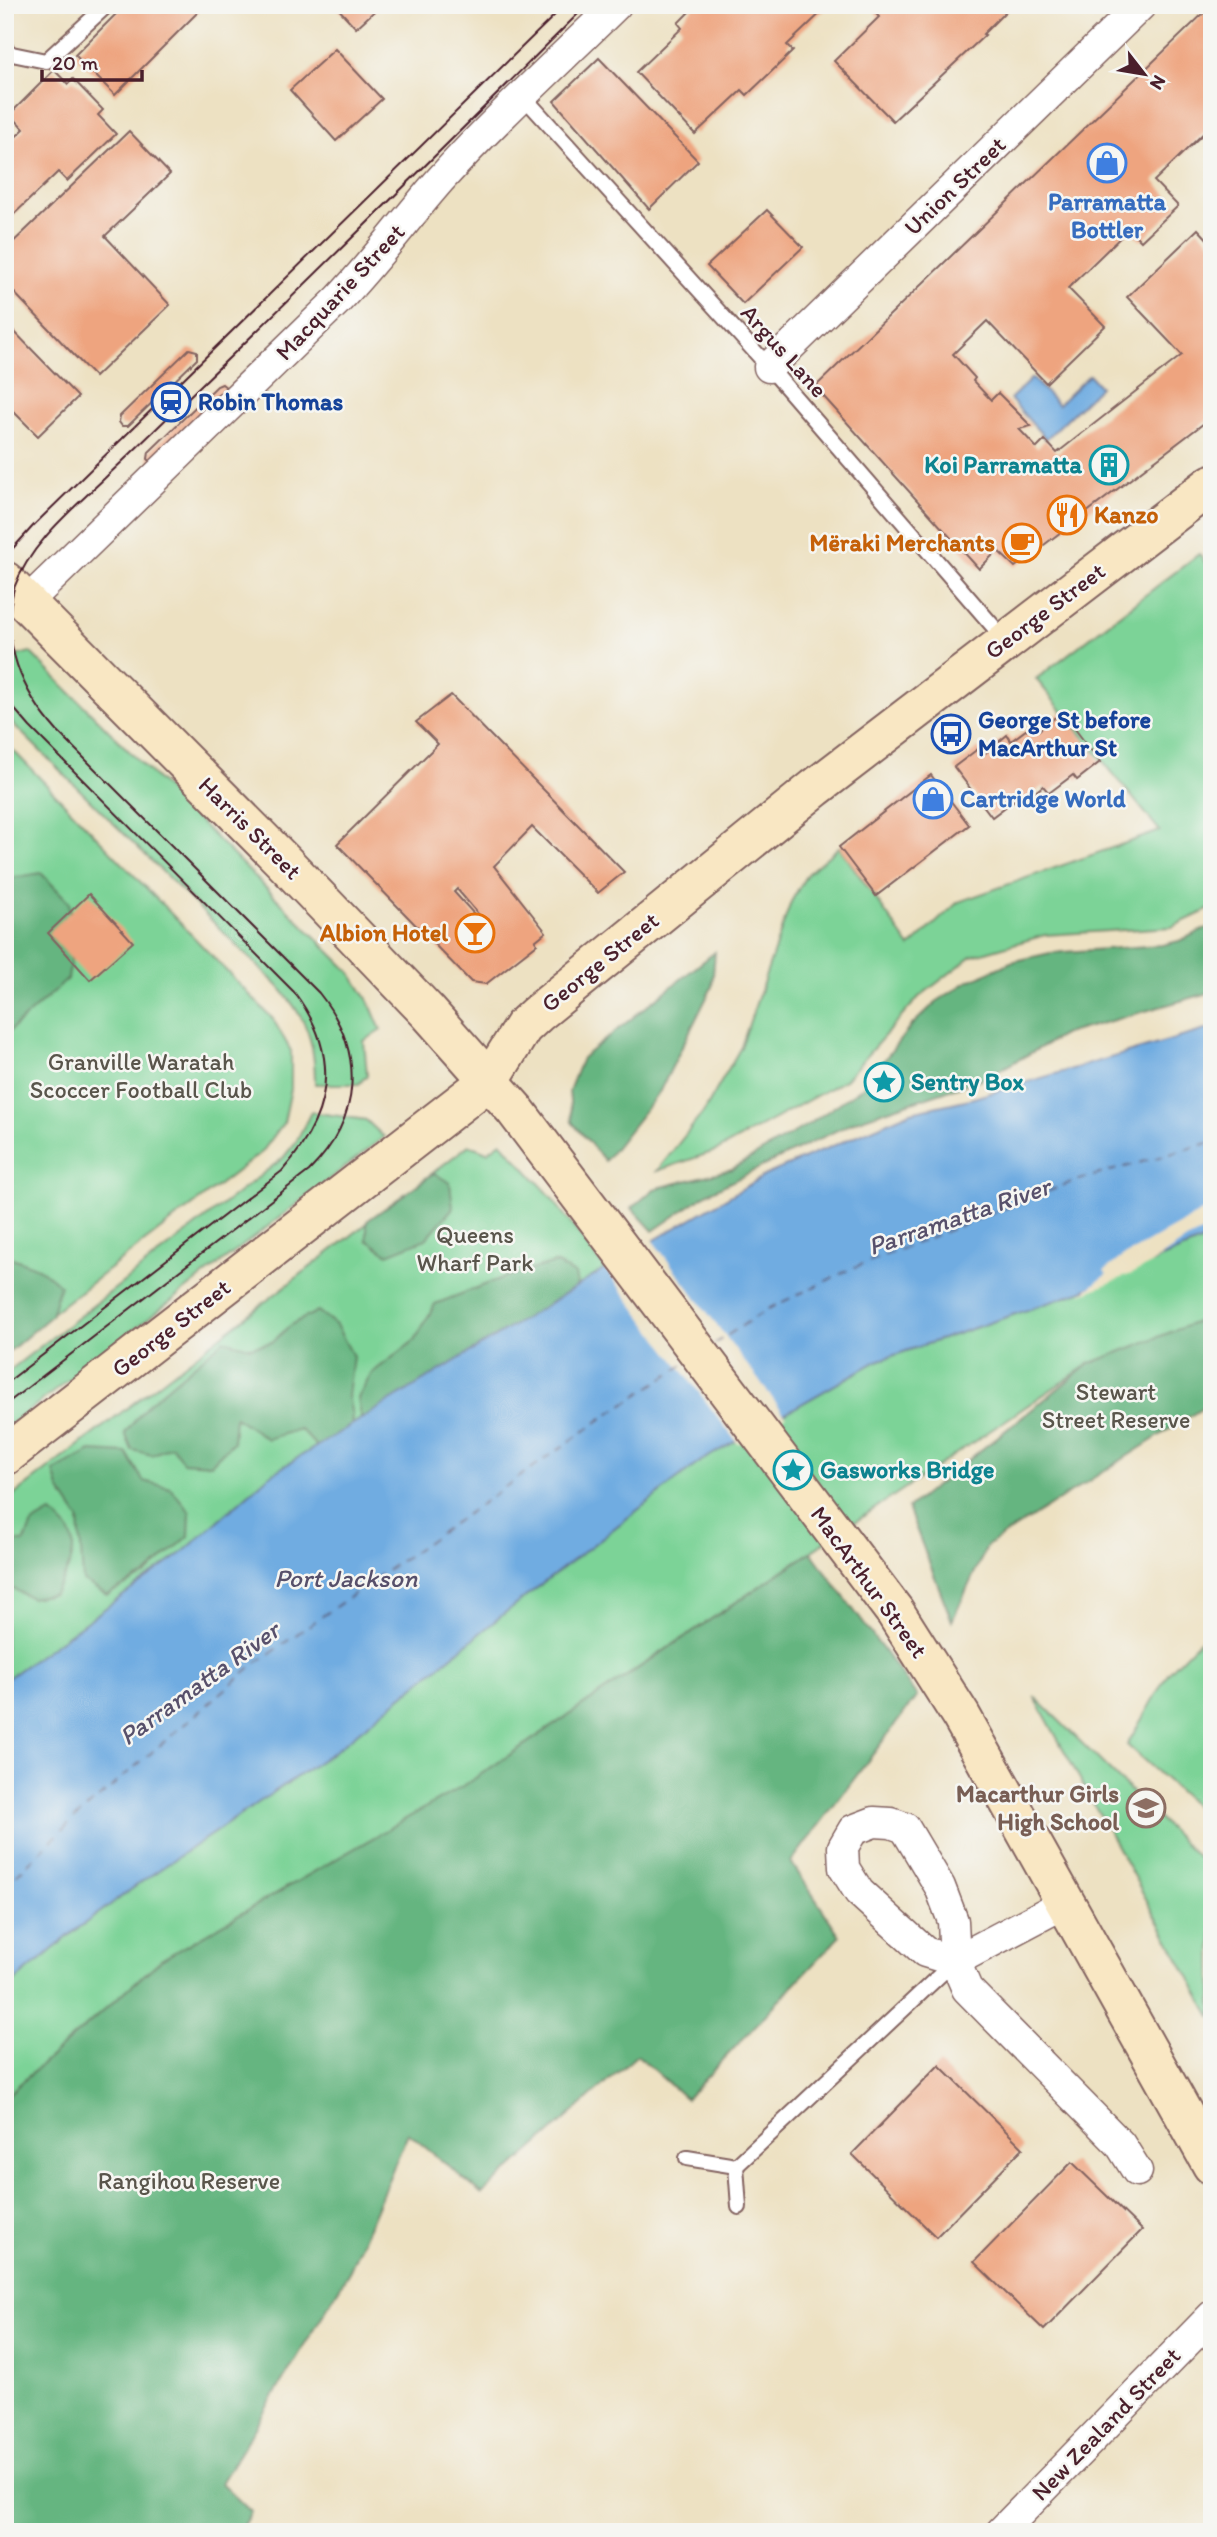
<svg xmlns="http://www.w3.org/2000/svg" width="1217" height="2537" font-family="Itim,sans-serif">
	<style>
		.green { fill: #7cd397; stroke: #637961; stroke-width: 2 }
		.forest { fill: #65b580; stroke: #586a56; stroke-width: 2 }
		.water { fill: #70ace1; stroke: #5d6686; stroke-width: 2 }
		.pier { fill: #ede1c2 }
		.lines { fill: none; stroke-linecap: round; stroke-linejoin: round }
		.ferry { stroke: #57506b; stroke-width: 2; stroke-dasharray: 9 7; stroke-linecap: butt }
		.building { fill: #eea47f; fill-rule: evenodd }
		.lane-casing { stroke: #836360; stroke-width: 18 }
		.street-casing { stroke: #836360; stroke-width: 33 }
		.secondary-casing { stroke: #836360; stroke-width: 42 }
		.lane { stroke: #fff; stroke-width: 14 }
		.street { stroke: #fff; stroke-width: 30 }
		.secondary { stroke: #f9e7c3; stroke-width: 38 }
		.tram { stroke: #4a1f2b; stroke-width: 2 }
		.labels { text-anchor: middle; stroke-width: 5; stroke-linejoin: round; paint-order: stroke }
		.street-label { font-size: 24px; fill: #4a1f2b; stroke: #f6f6f2 }
		.shop-label { font-size: 24px; font-weight: bold; fill: #366cbe; stroke: #f6f6f2 }
		.transit-label { font-size: 24px; font-weight: bold; fill: #164399; stroke: #f6f6f2; text-anchor: start }
		.culture-label { font-size: 24px; font-weight: bold; fill: #0d838f; stroke: #f6f6f2; text-anchor: start }
		.food-label { font-size: 24px; font-weight: bold; fill: #c56008; stroke: #f6f6f2; text-anchor: end }
		.park-label { font-size: 24px; fill: #59554b; stroke: #f6f6f2 }
		.education-label { font-size: 24px; font-weight: bold; fill: #785e54; stroke: #f6f6f2; text-anchor: end }
		.water-label { font-size: 26px; font-style: italic; fill: #57506b; stroke: #f6f6f2 }
	</style>
	<rect width="100%" height="100%" fill="#f6f6f2"/>
	<filter id="ink" filterUnits="userSpaceOnUse"><feTurbulence type="fractalNoise" baseFrequency=".0143" numOctaves="2"/><feDisplacementMap in="SourceGraphic" scale="14" xChannelSelector="R" yChannelSelector="G"/><feConvolveMatrix kernelMatrix="1 2 1 2 8 2 1 2 1" color-interpolation-filters="sRGB"/></filter>
	<filter id="wash" filterUnits="userSpaceOnUse"><feTurbulence type="fractalNoise" baseFrequency=".00686" numOctaves="4" result="noise"/><feDisplacementMap in="SourceGraphic" scale="28" xChannelSelector="R" yChannelSelector="G"/><feGaussianBlur stdDeviation="1.57" result="paint"/><feColorMatrix in="noise" values="0 0 0 0 0 0 0 0 0 0 0 0 0 0 0 0 0 1.4 0 .05"/><feComposite in="paint" operator="in"/></filter>
	<g filter="url(#wash)">
		<rect width="100%" height="100%" fill="#ede1c2"/>
		<g class="green">
			<polygon points="1199,554 1212,572 1212,908 1172,927 1045,935 972,956 919,997 845,1080 718,1150 657,1171 705,1110 741,1047 791,902 807,874 839,847 910,947 958,902 1160,831 1036,679"/>
			<path d="M 30,652 L 350,972 L 369,1002 L 381,1030 L 364,1041 L 367,1075 L 359,1084 L 315,1084 C 315,1041 307,1019 279,987 L 5,716 L 5,659 Z"/>
			<polygon points="5,742 273,1019 291,1051 291,1089 284,1122 262,1152 5,1349"/>
			<polygon points="311,1112 366,1120 384,1137 5,1429 5,1374 283,1158 296,1142"/>
			<polygon points="501,1142 547,1192 605,1269 270,1475 181,1554 5,1680 5,1502 469,1145 487,1152"/>
			<polygon points="1212,1237 1212,1318 1089,1364 468,1783 161,1960 5,2097 5,1989 77,1929 144,1880 336,1750 506,1612 701,1461 877,1361 1080,1292"/>
			<polygon points="1212,1628 1212,1821 1127,1745 1168,1673"/>
			<polygon points="1034,1696 1212,1871 1212,2018"/>
		</g>
		<g class="forest">
			<polygon points="41,873 69,902 74,937 68,979 5,1035 5,879"/>
			<polygon points="1212,926 1212,992 1065,1034 987,1077 858,1120 708,1193 653,1231 632,1208 654,1189 732,1169 812,1122 863,1087 911,1026 936,1002 967,982 1011,962 1050,953 1162,945 1179,941"/>
			<polygon points="715,952 712,987 660,1091 605,1161 572,1122 569,1091 582,1058"/>
			<polygon points="434,1173 450,1183 453,1208 426,1239 388,1254 367,1240 367,1221"/>
			<polygon points="10,1257 38,1268 60,1285 51,1316 5,1355 5,1258"/>
			<polygon points="555,1263 575,1274 578,1293 363,1432 358,1398 372,1373 415,1340 435,1304 505,1277"/>
			<polygon points="318,1311 336,1325 353,1356 348,1396 352,1415 351,1432 320,1450 300,1429 267,1439 235,1417 233,1442 211,1464 183,1462 172,1446 152,1455 132,1450 125,1433 149,1403 224,1340 250,1347 272,1342 292,1324"/>
			<polygon points="1212,1316 1212,1402 987,1546 952,1621 908,1508 1089,1364"/>
			<polygon points="91,1451 127,1453 143,1481 171,1488 190,1512 189,1536 145,1575 107,1595 83,1581 79,1519 59,1489 54,1471"/>
			<path d="M 51,1513 C 56,1517 63,1522 67,1528 C 82,1549 66,1575 54,1594 L 31,1598 L 5,1585 L 5,1541 L 24,1542 L 32,1524 Z"/>
			<polygon points="811,1552 917,1696 791,1862 840,1936 686,2099 637,2055 482,2194 408,2133 350,2270 221,2483 251,2512 239,2532 5,2532 5,2097 161,1960 468,1783"/>
		</g>
		<g class="water">
			<polygon points="1089,375 1100,387 1046,439 1010,399 1032,378 1058,405"/>
			<polygon points="1212,1028 1212,1237 1080,1292 877,1361 701,1461 506,1612 336,1750 144,1880 77,1929 5,1989 5,1680 181,1554 270,1475 605,1269 766,1175 911,1112 970,1099"/>
		</g>
		<g class="pier">
			<polygon points="1212,1206 1212,1228 1188,1239 1141,1270 1080,1295 1107,1274 1104,1271 1122,1257"/>
			<polygon points="650,1237 786,1416 738,1444 603,1266"/>
		</g>
		<g class="lines">
			<g class="ferry">
				<polyline points="714,1344 768,1309 855,1267 1072,1182 1212,1142"/>
				<polyline points="5,1886 74,1819 256,1663 607,1415 683,1365"/>
			</g>
		</g>
		<g id="blocks">
			<g class="building">
				<polygon points="125,5 205,5 115,95 75,55"/>
				<polygon points="335,5 381,5 356,28"/>
				<polygon points="696,5 829,5 787,45 793,51 747,95 742,90 695,134 636,72 682,28 678,23"/>
				<polygon points="873,5 1012,5 983,34 985,35 893,121 834,61 879,17 871,8"/>
				<polygon points="1212,5 1212,125 1154,181 1178,206 1141,241 1129,229 1068,288 1105,326 1046,383 987,321 953,354 975,378 973,381 991,400 998,393 1031,426 1019,429 1037,448 1045,440 1057,453 1182,355 1127,297 1198,229 1212,244 1212,417 1015,567 996,549 993,553 994,554 979,569 815,387"/>
				<polygon points="335,49 382,99 336,141 290,90"/>
				<polygon points="599,58 698,161 649,209 554,101"/>
				<polygon points="54,70 68,84 73,79 103,110 98,115 116,134 67,181 58,172 5,223 5,147 24,129 10,114"/>
				<polygon points="129,131 170,174 105,236 170,305 95,377 5,283 5,250"/>
				<polygon points="767,210 803,247 743,304 707,266"/>
				<polygon points="5,322 78,397 38,436 5,403"/>
				<polygon points="189,349 197,351 197,359 128,426 122,426 119,422 120,416"/>
				<polygon points="222,384 227,388 151,462 148,459 149,452 217,386"/>
				<path d="M 451,695 L 624,872 L 598,893 L 532,827 L 494,866 L 546,932 L 535,941 L 537,944 L 486,984 L 471,982 L 337,844 L 438,744 L 416,722 ZM 457,889 L 485,922 L 483,924 L 454,892 Z"/>
				<polygon points="1062,712 1100,762 1077,780 1073,775 1049,793 1043,786 1020,804 1016,799 992,817 954,767 979,748 984,754 1007,735 1011,741 1035,723 1039,730"/>
				<polygon points="931,775 969,825 876,896 839,847"/>
				<polygon points="89,894 133,942 90,980 48,933"/>
				<polygon points="939,2065 1023,2148 936,2237 852,2154"/>
				<polygon points="1072,2162 1142,2230 1044,2330 974,2262"/>
			</g>
		</g>
	</g>
	<g filter="url(#ink)">
		<use href="#blocks" fill-opacity="0" stroke="#836360" stroke-width="2"/>
		<g class="lines">
			<defs>
				<g id="lane">
					<polyline points="5,49 12,54 46,61 107,5"/>
					<polyline points="523,96 769,367 1005,640"/>
					<polyline points="687,2158 736,2166 955,1961"/>
					<polyline points="736,2166 739,2207"/>
				</g>
				<g id="street">
					<polyline points="769,367 1141,5"/>
					<path d="M 27,602 L 339,299 C 375,261 406,219 440,180 C 495,119 557,63 616,5"/>
					<polyline points="1065,1903 955,1961 925,1952 859,1892 844,1868 843,1847 853,1830 874,1822 891,1823 905,1828 940,1887 953,1921 955,1961 967,1989 1120,2144 1137,2171"/>
					<polyline points="1001,2532 1212,2316"/>
				</g>
				<g id="secondary">
					<polyline points="5,581 284,862 428,1012 515,1110 895,1612 961,1716 1212,2165"/>
					<polyline points="5,1456 490,1080 523,1027 537,1014 815,788 1212,484"/>
				</g>
			</defs>
			<use href="#lane" class="lane-casing"/>
			<use href="#street" class="street-casing"/>
			<use href="#secondary" class="secondary-casing"/>
			<use href="#lane" class="lane"/>
			<use href="#street" class="street"/>
			<use href="#secondary" class="secondary"/>
			<g class="tram">
				<polyline points="5,557 34,525 565,5"/>
				<path d="M 5,698 L 30,727 L 294,992 C 341,1054 333,1114 282,1171 L 5,1384"/>
				<path d="M 5,1405 L 309,1171 C 362,1118 366,1052 319,993 L 57,731 C 22,692 0,642 14,588 C 31,542 74,508 108,475 C 139,446 169,416 199,387 C 330,261 458,133 587,5"/>
			</g>
		</g>
	</g>
	<defs>
		<symbol id="shop-ring" viewBox="-11 -11 22 22"><circle r="9.5" fill="#f6f6f2" stroke="#3f7fe0" stroke-width="1.5"/><path d="M-5-2.5h2.3a2.7 3.5 0 0 1 5.4 0H5L5.5 6h-11ZM-1.5-2.5h3a1.5 2.3 0 0 0-3 0Z" fill="#3f7fe0"/></symbol>
		<symbol id="station-ring" viewBox="-11 -11 22 22"><circle r="9.5" fill="#f6f6f2" stroke="#1a4fb4" stroke-width="1.5"/><path d="M-3-6H3Q5-6 5-4V2Q5 4 3 4L4.5 6H3L1.5 4h-3L-3 6H-4.5L-3 4Q-5 4-5 2V-4Q-5-6-3-6ZM-3.5-4v3h7v-3ZM-3.5 1v1.5H-2V1ZM2 1v1.5H3.5V1Z" fill="#1a4fb4"/></symbol>
		<symbol id="building-ring" viewBox="-11 -11 22 22"><circle r="9.5" fill="#f6f6f2" stroke="#0f9aa8" stroke-width="1.5"/><path d="M-4-6H4V6H1V3H-1V6H-4ZM-2.5-4.3h1.7v1.8h-1.7ZM.8-4.3h1.7v1.8H.8ZM-2.5-1h1.7V.8h-1.7ZM.8-1h1.7V.8H.8Z" fill="#0f9aa8"/></symbol>
		<symbol id="restaurant-ring" viewBox="-11 -11 22 22"><circle r="9.5" fill="#f6f6f2" stroke="#e8710a" stroke-width="1.5"/><path d="M-5-6h1v4h1v-4h1v4h1v-4h1v5L-1.5 .5V6h-2V.5L-5-1ZM5-6V6H3V1.5H1.5Q1.5-4 5-6Z" fill="#e8710a"/></symbol>
		<symbol id="cafe-ring" viewBox="-11 -11 22 22"><circle r="9.5" fill="#f6f6f2" stroke="#e8710a" stroke-width="1.5"/><path d="M-5.5-4.5H6V0H3Q3 3.5 0 3.5H-2.5Q-5.5 3.5-5.5 0ZM3-3.2v2h1.7v-2ZM-6 4.5H4V6H-6Z" fill="#e8710a"/></symbol>
		<symbol id="bus-ring" viewBox="-11 -11 22 22"><circle r="9.5" fill="#f6f6f2" stroke="#1a4fb4" stroke-width="1.5"/><path d="M-5-6H5V4H4V6H2V4H-2V6H-4V4H-5ZM-3.5-4V0h7V-4ZM-3.5 1.2v1.5H-2V1.2ZM2 1.2v1.5H3.5V1.2Z" fill="#1a4fb4"/></symbol>
		<symbol id="bar-ring" viewBox="-11 -11 22 22"><circle r="9.5" fill="#f6f6f2" stroke="#e8710a" stroke-width="1.5"/><path d="M-6-5H6L.8 .8V4.5H3.5V6h-7V4.5H-.8V.8Z" fill="#e8710a"/></symbol>
		<symbol id="sight-ring" viewBox="-11 -11 22 22"><circle r="9.5" fill="#f6f6f2" stroke="#0f9aa8" stroke-width="1.5"/><path d="M0-6L1.8-2.2L6-1.7L2.9 1.2L3.7 5.4L0 3.3L-3.7 5.4L-2.9 1.2L-6-1.7L-1.8-2.2Z" fill="#0f9aa8"/></symbol>
		<symbol id="school-ring" viewBox="-11 -11 22 22"><circle r="9.5" fill="#f6f6f2" stroke="#8d6e63" stroke-width="1.5"/><path d="M0-5L7-2L0 1L-7-2ZM-4 1L0 2.5L4 1V4Q0 6-4 4Z" fill="#8d6e63"/></symbol>
	</defs>
	<g fill-rule="evenodd">
		<use href="#shop-ring" x="1085" y="141" width="44" height="44"/>
		<use href="#station-ring" x="149" y="380" width="44" height="44"/>
		<use href="#building-ring" x="1087" y="443" width="44" height="44"/>
		<use href="#restaurant-ring" x="1045" y="493" width="44" height="44"/>
		<use href="#cafe-ring" x="1000" y="521" width="44" height="44"/>
		<use href="#bus-ring" x="929" y="712" width="44" height="44"/>
		<use href="#shop-ring" x="911" y="777" width="44" height="44"/>
		<use href="#bar-ring" x="453" y="911" width="44" height="44"/>
		<use href="#sight-ring" x="862" y="1060" width="44" height="44"/>
		<use href="#sight-ring" x="771" y="1448" width="44" height="44"/>
		<use href="#school-ring" x="1124" y="1786" width="44" height="44"/>
	</g>
	<g class="labels">
		<g class="street-label">
			<text transform="translate(955 186) rotate(-44)" y="8">Union Street</text>
			<text transform="translate(340 292) rotate(-47)" y="8">Macquarie Street</text>
			<text transform="translate(784 351) rotate(48)" y="8">Argus Lane</text>
			<text transform="translate(1045 611) rotate(-37)" y="8">George Street</text>
			<text transform="translate(250 828) rotate(45)" y="8">Harris Street</text>
			<text transform="translate(600 962) rotate(-39)" y="8">George Street</text>
			<text transform="translate(171 1328) rotate(-38)" y="8">George Street</text>
			<text transform="translate(869 1582) rotate(54)" y="8">MacArthur Street</text>
			<text transform="translate(1106 2424) rotate(-46)" y="8">New Zealand Street</text>
		</g>
		<g class="shop-label">
			<text x="1107" y="210">Parramatta<tspan x="1107" dy="28">Bottler</tspan></text>
			<text x="960" y="807" text-anchor="start">Cartridge World</text>
		</g>
		<g class="transit-label">
			<text x="198" y="410">Robin Thomas</text>
			<text x="978" y="728">George St before<tspan x="978" dy="28">MacArthur St</tspan></text>
		</g>
		<g class="culture-label">
			<text x="1082" y="473" text-anchor="end">Koi Parramatta</text>
			<text x="911" y="1090">Sentry Box</text>
			<text x="820" y="1478">Gasworks Bridge</text>
		</g>
		<g class="food-label">
			<text x="1094" y="523" text-anchor="start">Kanzo</text>
			<text x="995" y="551">Mëraki Merchants</text>
			<text x="448" y="941">Albion Hotel</text>
		</g>
		<g class="park-label">
			<text x="141" y="1070">Granville Waratah<tspan x="141" dy="28">Scoccer Football Club</tspan></text>
			<text x="475" y="1243">Queens<tspan x="475" dy="28">Wharf Park</tspan></text>
			<text x="1116" y="1400">Stewart<tspan x="1116" dy="28">Street Reserve</tspan></text>
			<text x="189" y="2189">Rangihou Reserve</text>
		</g>
		<g class="education-label">
			<text x="1119" y="1802">Macarthur Girls<tspan x="1119" dy="28">High School</tspan></text>
		</g>
		<g class="water-label">
			<text transform="translate(959 1216) rotate(-19)" y="9">Parramatta River</text>
			<text x="346" y="1587">Port Jackson</text>
			<text transform="translate(199 1683) rotate(-36)" y="9">Parramatta River</text>
		</g>
	</g>
	<rect width="1217" height="2537" fill="none" stroke="#f6f6f2" stroke-width="28"/>
	<g transform="translate(1144 74) rotate(121)" stroke="#f6f6f2" stroke-width="5" paint-order="stroke">
	<path d="M0-5L12 26L0 18L-12 26Z" fill="#4a1f2b"/>
	<text y="-10" font-size="19" font-weight="bold" text-anchor="middle" fill="#4a1f2b">N</text>
	</g>
	<path d="M42 70v10h100v-10" fill="none" stroke="#4a1f2b" stroke-width="3.5"/>
	<text x="52" y="70" font-size="21" fill="#4a1f2b" stroke="#f6f6f2" stroke-width="5" paint-order="stroke">20 m</text>
</svg>
